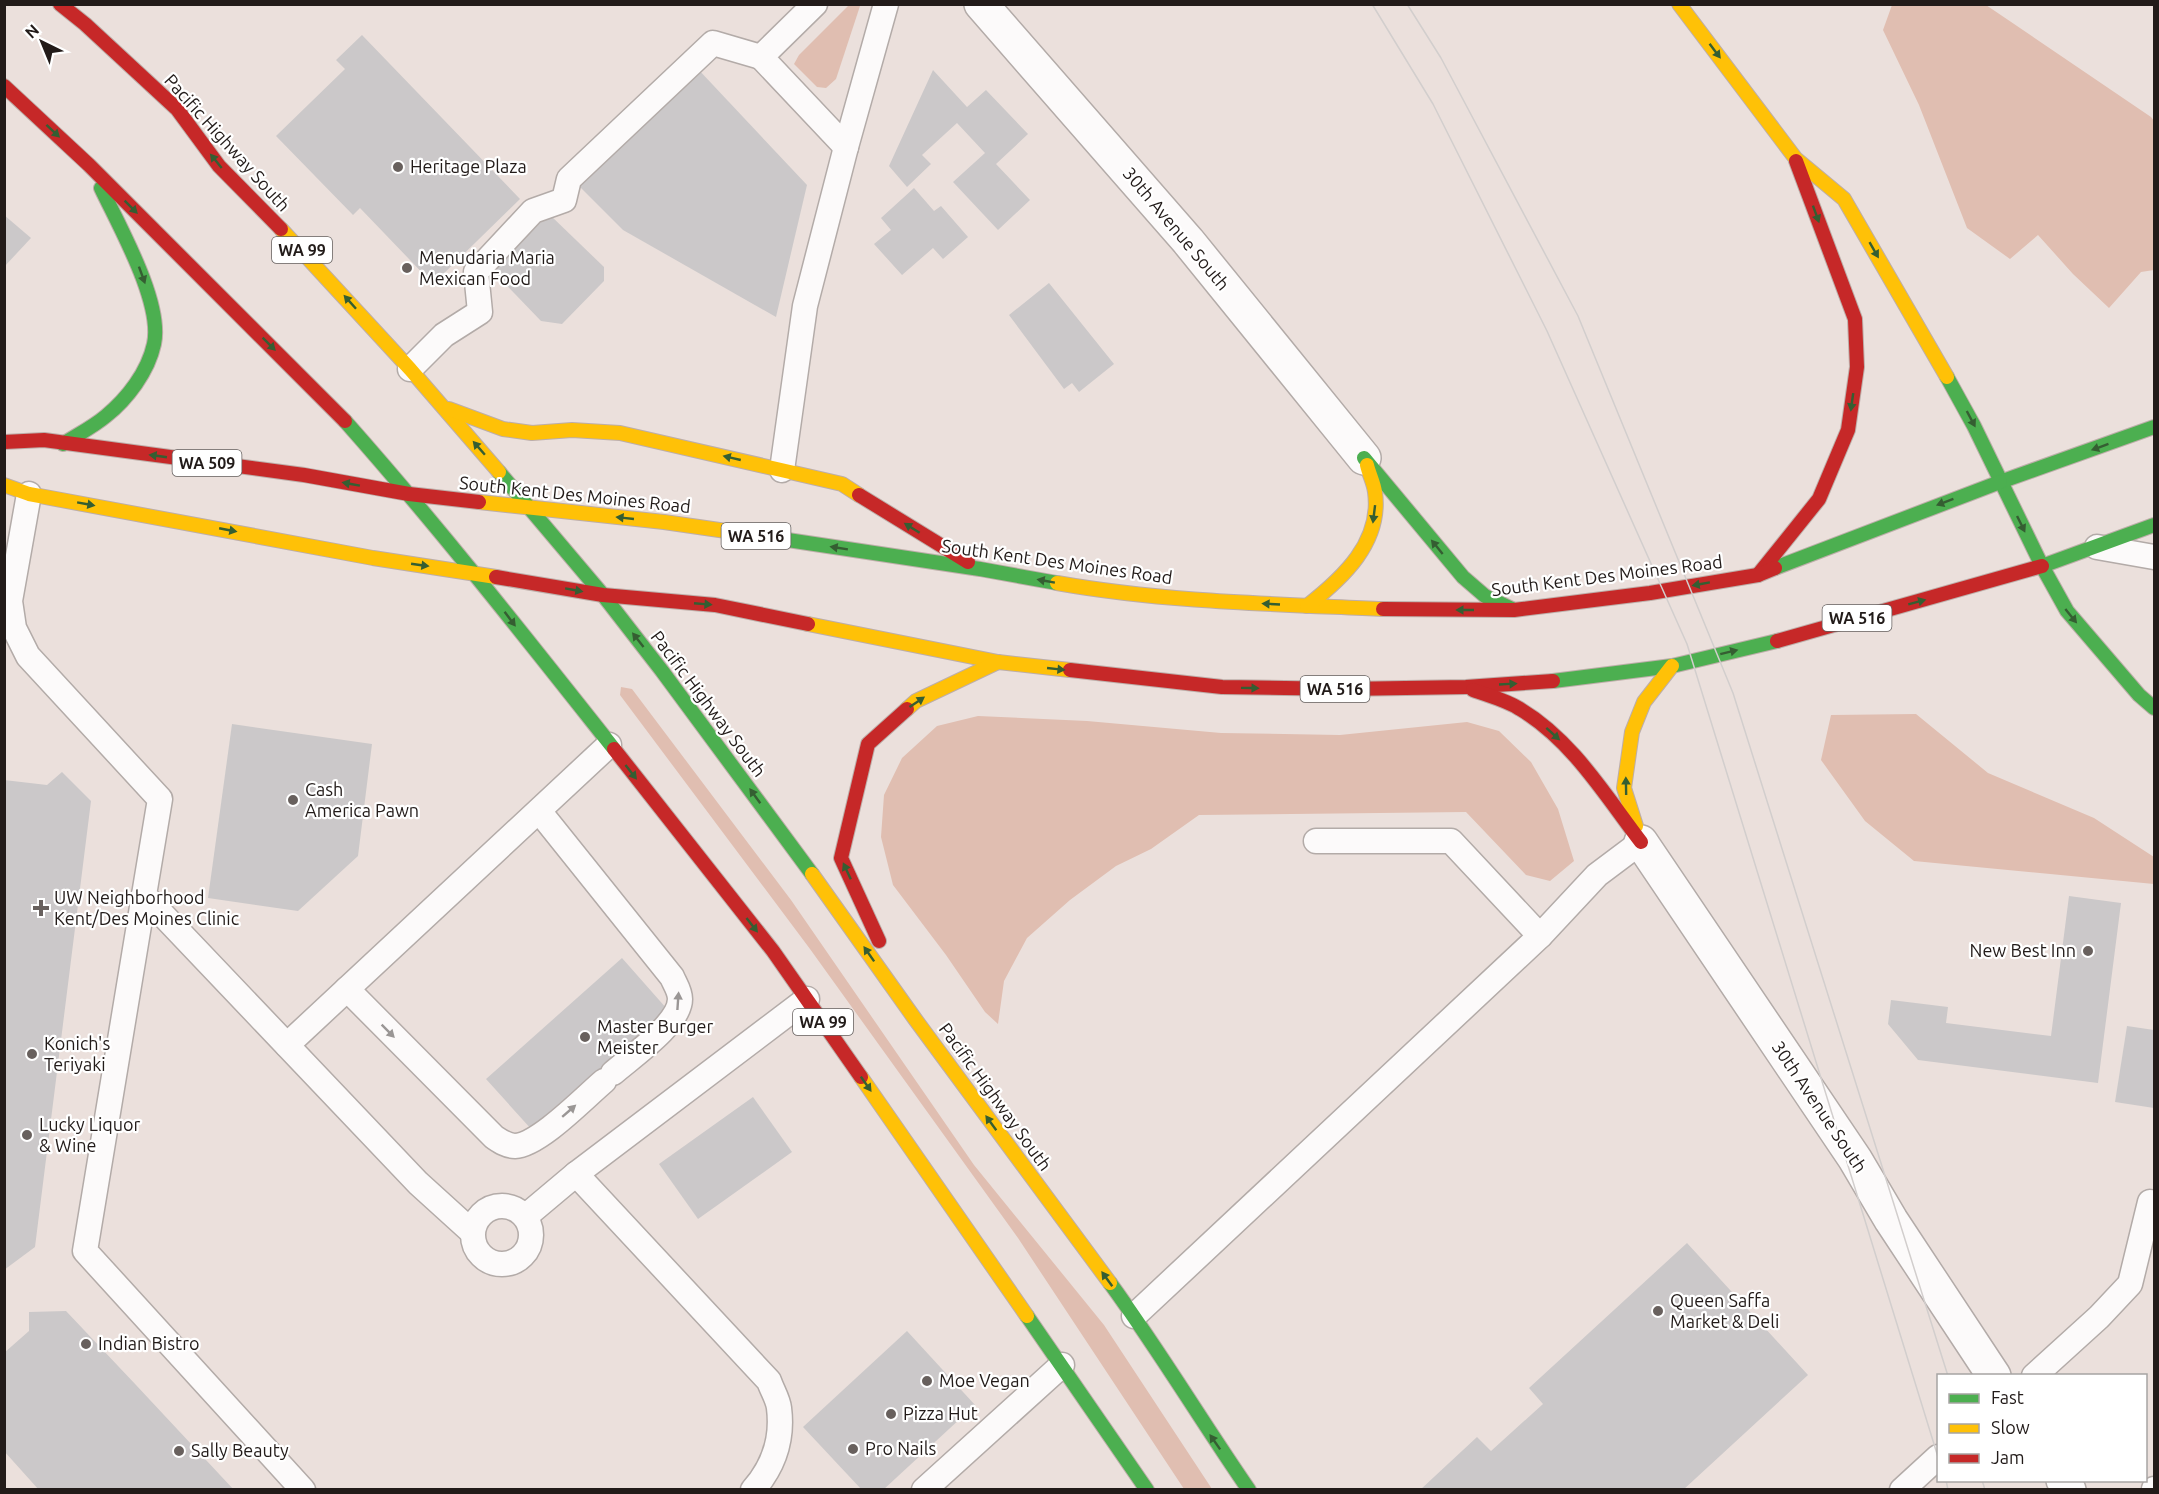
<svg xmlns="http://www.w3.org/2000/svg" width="2159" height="1494" font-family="Ubuntu,sans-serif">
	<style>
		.green { fill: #e0beb1 }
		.building { fill: #cbc8c9 }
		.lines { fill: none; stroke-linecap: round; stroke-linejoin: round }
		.lane-casing { stroke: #b3aba8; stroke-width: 27 }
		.street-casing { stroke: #b3aba8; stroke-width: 36 }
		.fast-casing { stroke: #bdaea9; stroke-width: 16 }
		.slow-casing { stroke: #bdaea9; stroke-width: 16 }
		.jam-casing { stroke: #bdaea9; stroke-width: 16 }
		.lane { stroke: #fcfafa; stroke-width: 24 }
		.street { stroke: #fcfafa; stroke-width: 33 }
		.fast { stroke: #4caf50; stroke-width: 14 }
		.slow { stroke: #ffc107; stroke-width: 14 }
		.jam { stroke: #c62828; stroke-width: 14 }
		.tram { stroke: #d2cecd; stroke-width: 1.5 }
		.oneway { fill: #355e32 }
		.oneway2 { fill: #9a9695 }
		.poi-dot { fill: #68605d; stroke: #fff; stroke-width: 2 }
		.labels { text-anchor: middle; stroke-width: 4.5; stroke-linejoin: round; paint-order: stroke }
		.shield { fill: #fff; stroke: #645f5e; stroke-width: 1.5 }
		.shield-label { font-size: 16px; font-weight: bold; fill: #221b19 }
		.street-label { font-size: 18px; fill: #221b19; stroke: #fff }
		.poi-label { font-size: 18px; fill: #221b19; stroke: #fff; text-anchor: start }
	</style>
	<rect width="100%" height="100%" fill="#ebe0dc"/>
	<g class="green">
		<polygon points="849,5 860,6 836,79 826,88 817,87 794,64 799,55"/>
		<polygon points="1892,5 1986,5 2151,117 2154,121 2154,270 2141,272 2109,308 2073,274 2038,235 2010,259 1967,228 1919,105 1883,30"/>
		<polygon points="621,687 632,689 791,900 974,1165 1104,1325 1212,1489 1184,1489 1018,1238 810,949 620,695"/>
		<polygon points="1916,714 1988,773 2094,818 2154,857 2154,884 1914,861 1865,821 1821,760 1831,715"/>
		<polygon points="978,716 1087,721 1221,733 1340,735 1467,722 1499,731 1531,762 1558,809 1574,861 1550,881 1526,875 1466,812 1199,815 1151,849 1116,866 1070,900 1027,938 1004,981 998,1024 985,1012 946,955 893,885 881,837 884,795 902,758 937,726"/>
	</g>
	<g class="building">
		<polygon points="362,35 520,199 433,284 360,208 353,215 276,136 345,69 336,60"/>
		<polygon points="697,68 807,185 776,317 623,230 577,184"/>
		<polygon points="933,70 967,107 986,90 1028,134 996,164 1030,200 998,230 953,182 985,153 957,123 922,155 931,164 907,187 889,166"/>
		<polygon points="914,188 934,211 941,206 968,237 943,259 933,248 902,275 874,244 891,230 881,218"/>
		<polygon points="549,214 604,267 604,281 562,324 541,321 492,270"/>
		<polygon points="4,215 31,238 4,267"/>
		<polygon points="1049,283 1114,364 1079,392 1072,383 1064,389 1009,315"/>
		<polygon points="232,724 372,744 358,856 298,911 208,898"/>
		<polygon points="62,772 91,801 35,1247 4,1270 4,780 47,785"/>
		<polygon points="2069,896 2121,903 2098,1083 1918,1060 1888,1024 1891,1000 1948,1007 1946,1023 2051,1036"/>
		<polygon points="622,958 667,1009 605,1065 620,1082 612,1090 596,1073 532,1130 486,1079"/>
		<polygon points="2127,1026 2154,1030 2154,1108 2115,1102"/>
		<polygon points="753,1097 792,1152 698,1219 659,1164"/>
		<polygon points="1687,1243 1808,1375 1683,1490 1420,1490 1477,1437 1491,1451 1543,1404 1529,1388"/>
		<polygon points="66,1311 136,1385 234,1490 39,1490 4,1451 4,1353 29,1331 29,1312"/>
		<polygon points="907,1331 975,1405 883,1490 862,1490 803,1427"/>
	</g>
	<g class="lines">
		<defs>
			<g id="lane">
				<polyline points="815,4 761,57 846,147"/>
				<polyline points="410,369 444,335 480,312 476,272 533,211 564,200 569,179 713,43 761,57"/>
				<polyline points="782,470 805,306 846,147 886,4"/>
				<polyline points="29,494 10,601 14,628 28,656 160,799 144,895 418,1183 472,1232"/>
				<polyline points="2097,547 2154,557"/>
				<path d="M 539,811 L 672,977 C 675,984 680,991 680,999 C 680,1024 631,1057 613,1073"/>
				<polyline points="1316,841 1451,841 1540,936"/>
				<polyline points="144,895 85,1251 303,1490"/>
				<path d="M 347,989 L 494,1137 C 500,1141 507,1146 515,1146 C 539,1145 585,1097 604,1081"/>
				<polyline points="287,1045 609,745"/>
				<path d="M 576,1174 L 769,1381 C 772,1390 778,1399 779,1408 C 783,1439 774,1466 753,1490"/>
				<circle cx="502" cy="1235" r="29"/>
				<polyline points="526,1216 576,1174 807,999"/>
				<polyline points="1134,1316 1540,936 1597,875 1641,842"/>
				<polyline points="2034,1376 2099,1317 2130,1284 2150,1202"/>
				<polyline points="924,1490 1062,1365"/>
				<polyline points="1902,1490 1938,1457"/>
				<polyline points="2154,1490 2154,1489"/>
			</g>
			<g id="street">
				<polyline points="981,4 1188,241 1364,458"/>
				<polyline points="1641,842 1855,1159 1891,1220 1994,1376"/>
				<polyline points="2063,1480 2069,1490"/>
			</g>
			<g id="fast">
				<polyline points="1947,377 1974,426 2042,566 2067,611 2139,695 2154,708"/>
				<path d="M 345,421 C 439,527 526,638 614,749"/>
				<path d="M 63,444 C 77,435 93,427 106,416 C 127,399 148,372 154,344 C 163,303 119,226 101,188"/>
				<polyline points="1364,458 1463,577 1485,596 1512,609"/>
				<polyline points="499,472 603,595 662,671 812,874"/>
				<polyline points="2000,482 2154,427"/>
				<polyline points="754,535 980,569 1057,583"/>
				<polyline points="2042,566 2154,525"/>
				<polyline points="1775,568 2000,482"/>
				<polyline points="1553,681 1672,666 1777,641"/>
				<path d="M 1110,1283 C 1159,1350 1202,1422 1249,1490"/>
				<polyline points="1027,1316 1147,1490"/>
			</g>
			<g id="slow">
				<polyline points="1679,4 1796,159 1844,199 1947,377"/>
				<polyline points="281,229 410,369 499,472"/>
				<polyline points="449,409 503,429 532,433 572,430 620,433 842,484 859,495"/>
				<polyline points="4,485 29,494 373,558 496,577"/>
				<polyline points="479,502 664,522 754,535"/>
				<path d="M 1057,583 C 1164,602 1274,604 1383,609"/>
				<path d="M 1307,606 C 1343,578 1382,542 1375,492 C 1374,483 1369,474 1367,465"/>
				<polyline points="808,624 998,662 1070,670"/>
				<polyline points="907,709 916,701 998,662"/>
				<polyline points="1636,826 1624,788 1632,732 1644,702 1672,666"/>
				<polyline points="812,874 915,1019 1110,1283"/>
				<polyline points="861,1077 1027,1316"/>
			</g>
			<g id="jam">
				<polyline points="60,4 85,24 177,109 219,166 281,229"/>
				<polyline points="4,86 89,165 345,421"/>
				<polyline points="4,442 44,440 304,475 409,494 479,502"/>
				<polyline points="859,495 968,562"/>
				<polyline points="1758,575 1819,499 1848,430 1857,367 1855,319 1796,161"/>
				<polyline points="496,577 603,595 715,605 808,624"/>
				<polyline points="1383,609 1514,610 1650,593 1758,575 1775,568"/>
				<polyline points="1777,641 2042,566"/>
				<polyline points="1070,670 1222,687 1345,689 1466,687 1553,681"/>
				<path d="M 1473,690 C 1489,696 1506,700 1520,709 C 1572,740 1605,795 1641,842"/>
				<polyline points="614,749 773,951 861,1077"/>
				<polyline points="879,941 841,858 868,744 907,709"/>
			</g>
		</defs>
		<use href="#lane" class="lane-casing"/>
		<use href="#street" class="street-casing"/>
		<use href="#fast" class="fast-casing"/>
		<use href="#slow" class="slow-casing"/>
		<use href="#jam" class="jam-casing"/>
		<use href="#lane" class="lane"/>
		<use href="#street" class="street"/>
		<use href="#fast" class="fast"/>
		<use href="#slow" class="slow"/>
		<use href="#jam" class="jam"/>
		<g class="tram">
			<polyline points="1372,4 1433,104 1547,331 1687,644 1938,1457"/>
			<polyline points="1407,4 1441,58 1578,316 1733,693 1948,1376"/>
			<polyline points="1946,1480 1948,1490"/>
			<polyline points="1982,1480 1985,1490"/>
		</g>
	</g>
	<defs><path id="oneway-solid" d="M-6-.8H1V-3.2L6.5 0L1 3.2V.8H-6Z" transform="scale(1.5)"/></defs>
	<g class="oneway">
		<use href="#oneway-solid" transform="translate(1715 51) rotate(53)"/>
		<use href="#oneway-solid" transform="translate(53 131) rotate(43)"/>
		<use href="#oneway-solid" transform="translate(216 161) rotate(-129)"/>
		<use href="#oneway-solid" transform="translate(131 207) rotate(45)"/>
		<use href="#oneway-solid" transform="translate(1816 214) rotate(70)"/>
		<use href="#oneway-solid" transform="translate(1874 250) rotate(60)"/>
		<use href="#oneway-solid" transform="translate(142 275) rotate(70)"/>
		<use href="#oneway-solid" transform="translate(350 302) rotate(-132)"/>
		<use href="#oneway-solid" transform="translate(269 344) rotate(45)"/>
		<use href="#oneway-solid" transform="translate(1852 402) rotate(98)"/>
		<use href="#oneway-solid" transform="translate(1971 419) rotate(62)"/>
		<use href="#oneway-solid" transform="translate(2100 447) rotate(160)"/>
		<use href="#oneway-solid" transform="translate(479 448) rotate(-131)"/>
		<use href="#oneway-solid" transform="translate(158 456) rotate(-172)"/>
		<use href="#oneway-solid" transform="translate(732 458) rotate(-167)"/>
		<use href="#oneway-solid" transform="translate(351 484) rotate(-170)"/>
		<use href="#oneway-solid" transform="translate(1945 502) rotate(159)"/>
		<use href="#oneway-solid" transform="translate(86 504) rotate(10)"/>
		<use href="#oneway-solid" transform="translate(1374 514) rotate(97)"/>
		<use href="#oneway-solid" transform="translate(625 518) rotate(-174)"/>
		<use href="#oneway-solid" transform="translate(2021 524) rotate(64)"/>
		<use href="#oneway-solid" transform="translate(912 528) rotate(-148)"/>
		<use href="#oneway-solid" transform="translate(228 530) rotate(11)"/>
		<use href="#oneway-solid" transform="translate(1437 547) rotate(-129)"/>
		<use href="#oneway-solid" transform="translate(839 548) rotate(-171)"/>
		<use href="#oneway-solid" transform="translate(420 565) rotate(8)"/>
		<use href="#oneway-solid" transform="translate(1046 581) rotate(-170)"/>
		<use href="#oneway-solid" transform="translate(1701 584) rotate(170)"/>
		<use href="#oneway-solid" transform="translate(574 590) rotate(10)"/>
		<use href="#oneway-solid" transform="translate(1917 602) rotate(-15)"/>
		<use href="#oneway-solid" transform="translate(703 604) rotate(5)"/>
		<use href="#oneway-solid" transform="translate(1271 604) rotate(-177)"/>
		<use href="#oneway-solid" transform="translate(1465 610) rotate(180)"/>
		<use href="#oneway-solid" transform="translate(2071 616) rotate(51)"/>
		<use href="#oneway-solid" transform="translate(510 619) rotate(53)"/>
		<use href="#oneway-solid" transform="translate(638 640) rotate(-128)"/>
		<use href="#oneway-solid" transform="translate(1729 652) rotate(-14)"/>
		<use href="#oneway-solid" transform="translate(1056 669) rotate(6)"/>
		<use href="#oneway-solid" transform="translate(1508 684) rotate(-3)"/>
		<use href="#oneway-solid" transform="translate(1250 688) rotate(1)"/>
		<use href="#oneway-solid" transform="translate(917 702) rotate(-34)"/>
		<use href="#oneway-solid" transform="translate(1553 734) rotate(42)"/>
		<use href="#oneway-solid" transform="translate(631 772) rotate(52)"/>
		<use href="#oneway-solid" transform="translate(1626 786) rotate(-91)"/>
		<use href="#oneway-solid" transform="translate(755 796) rotate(-126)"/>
		<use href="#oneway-solid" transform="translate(847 871) rotate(-115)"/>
		<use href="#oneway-solid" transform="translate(752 925) rotate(52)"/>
		<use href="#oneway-solid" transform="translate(869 954) rotate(-125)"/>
		<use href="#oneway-solid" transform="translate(866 1084) rotate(55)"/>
		<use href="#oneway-solid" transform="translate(991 1123) rotate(-126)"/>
		<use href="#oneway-solid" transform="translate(1107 1279) rotate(-126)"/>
		<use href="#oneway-solid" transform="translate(1215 1442) rotate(-125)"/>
	</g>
	<g class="oneway2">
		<use href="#oneway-solid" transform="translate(678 1001) rotate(-86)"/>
		<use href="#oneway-solid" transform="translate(388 1031) rotate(45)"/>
		<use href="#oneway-solid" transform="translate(569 1111) rotate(-41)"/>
	</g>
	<g class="poi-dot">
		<circle cx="398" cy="167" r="6"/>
		<circle cx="407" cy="268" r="6"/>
		<circle cx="293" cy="800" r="6"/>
		<path d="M38 899h6v6h6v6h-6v6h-6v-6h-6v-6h6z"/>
		<circle cx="2088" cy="951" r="6"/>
		<circle cx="585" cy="1037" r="6"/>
		<circle cx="32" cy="1054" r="6"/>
		<circle cx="27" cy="1135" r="6"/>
		<circle cx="1658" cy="1311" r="6"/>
		<circle cx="86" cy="1344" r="6"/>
		<circle cx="927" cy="1381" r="6"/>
		<circle cx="891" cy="1414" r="6"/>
		<circle cx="853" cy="1449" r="6"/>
		<circle cx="179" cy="1451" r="6"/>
	</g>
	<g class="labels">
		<g class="shield">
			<rect x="272" y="237" width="60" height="26" rx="4.5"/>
			<rect x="172.5" y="450" width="69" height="26" rx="4.5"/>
			<rect x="721.5" y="523" width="69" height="26" rx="4.5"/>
			<rect x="1822.5" y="605" width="69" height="26" rx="4.5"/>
			<rect x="1300.5" y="676" width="69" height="26" rx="4.5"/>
			<rect x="793" y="1009" width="60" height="26" rx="4.5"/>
		</g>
		<g class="shield-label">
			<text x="302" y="256">WA 99</text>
			<text x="207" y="469">WA 509</text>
			<text x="756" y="542">WA 516</text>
			<text x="1857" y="624">WA 516</text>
			<text x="1335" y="695">WA 516</text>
			<text x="823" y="1028">WA 99</text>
		</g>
		<g class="street-label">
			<text transform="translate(227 143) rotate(48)" y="6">Pacific Highway South</text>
			<text transform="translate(1176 229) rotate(50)" y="6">30th Avenue South</text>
			<text transform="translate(575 495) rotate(6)" y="6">South Kent Des Moines Road</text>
			<text transform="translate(1057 562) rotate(8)" y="6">South Kent Des Moines Road</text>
			<text transform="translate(1607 576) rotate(-7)" y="6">South Kent Des Moines Road</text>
			<text transform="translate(708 704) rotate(53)" y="6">Pacific Highway South</text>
			<text transform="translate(995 1097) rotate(54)" y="6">Pacific Highway South</text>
			<text transform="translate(1819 1107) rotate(56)" y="6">30th Avenue South</text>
		</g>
		<g class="poi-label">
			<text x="410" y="173">Heritage Plaza</text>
			<text x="419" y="264">Menudaria Maria<tspan x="419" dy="21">Mexican Food</tspan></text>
			<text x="305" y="796">Cash<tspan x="305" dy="21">America Pawn</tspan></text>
			<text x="54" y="904">UW Neighborhood<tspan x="54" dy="21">Kent/Des Moines Clinic</tspan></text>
			<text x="2076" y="957" text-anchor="end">New Best Inn</text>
			<text x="597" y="1033">Master Burger<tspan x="597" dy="21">Meister</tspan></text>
			<text x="44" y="1050">Konich's<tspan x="44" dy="21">Teriyaki</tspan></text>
			<text x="39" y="1131">Lucky Liquor<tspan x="39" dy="21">&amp; Wine</tspan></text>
			<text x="1670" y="1307">Queen Saffa<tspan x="1670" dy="21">Market &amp; Deli</tspan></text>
			<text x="98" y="1350">Indian Bistro</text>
			<text x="939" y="1387">Moe Vegan</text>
			<text x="903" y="1420">Pizza Hut</text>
			<text x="865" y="1455">Pro Nails</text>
			<text x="191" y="1457">Sally Beauty</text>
		</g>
	</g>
	<rect width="2159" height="1494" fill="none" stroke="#221b19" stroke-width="12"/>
	<rect x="1937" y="1374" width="210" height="108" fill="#ffffff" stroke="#a7a4a3" stroke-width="1.5"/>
	<rect x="1949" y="1394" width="30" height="9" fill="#4caf50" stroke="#a7a4a3" stroke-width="1.5"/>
	<text x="1991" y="1404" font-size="18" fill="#221b19">Fast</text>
	<rect x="1949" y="1424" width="30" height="9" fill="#ffc107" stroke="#a7a4a3" stroke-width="1.5"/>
	<text x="1991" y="1434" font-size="18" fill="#221b19">Slow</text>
	<rect x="1949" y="1454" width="30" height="9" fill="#c62828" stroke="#a7a4a3" stroke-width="1.5"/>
	<text x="1991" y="1464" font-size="18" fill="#221b19">Jam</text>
	<g transform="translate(42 42) rotate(317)" stroke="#ffffff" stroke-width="4.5" paint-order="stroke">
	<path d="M0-4.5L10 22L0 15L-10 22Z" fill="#221b19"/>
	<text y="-9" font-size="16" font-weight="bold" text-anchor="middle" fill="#221b19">N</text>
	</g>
</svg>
